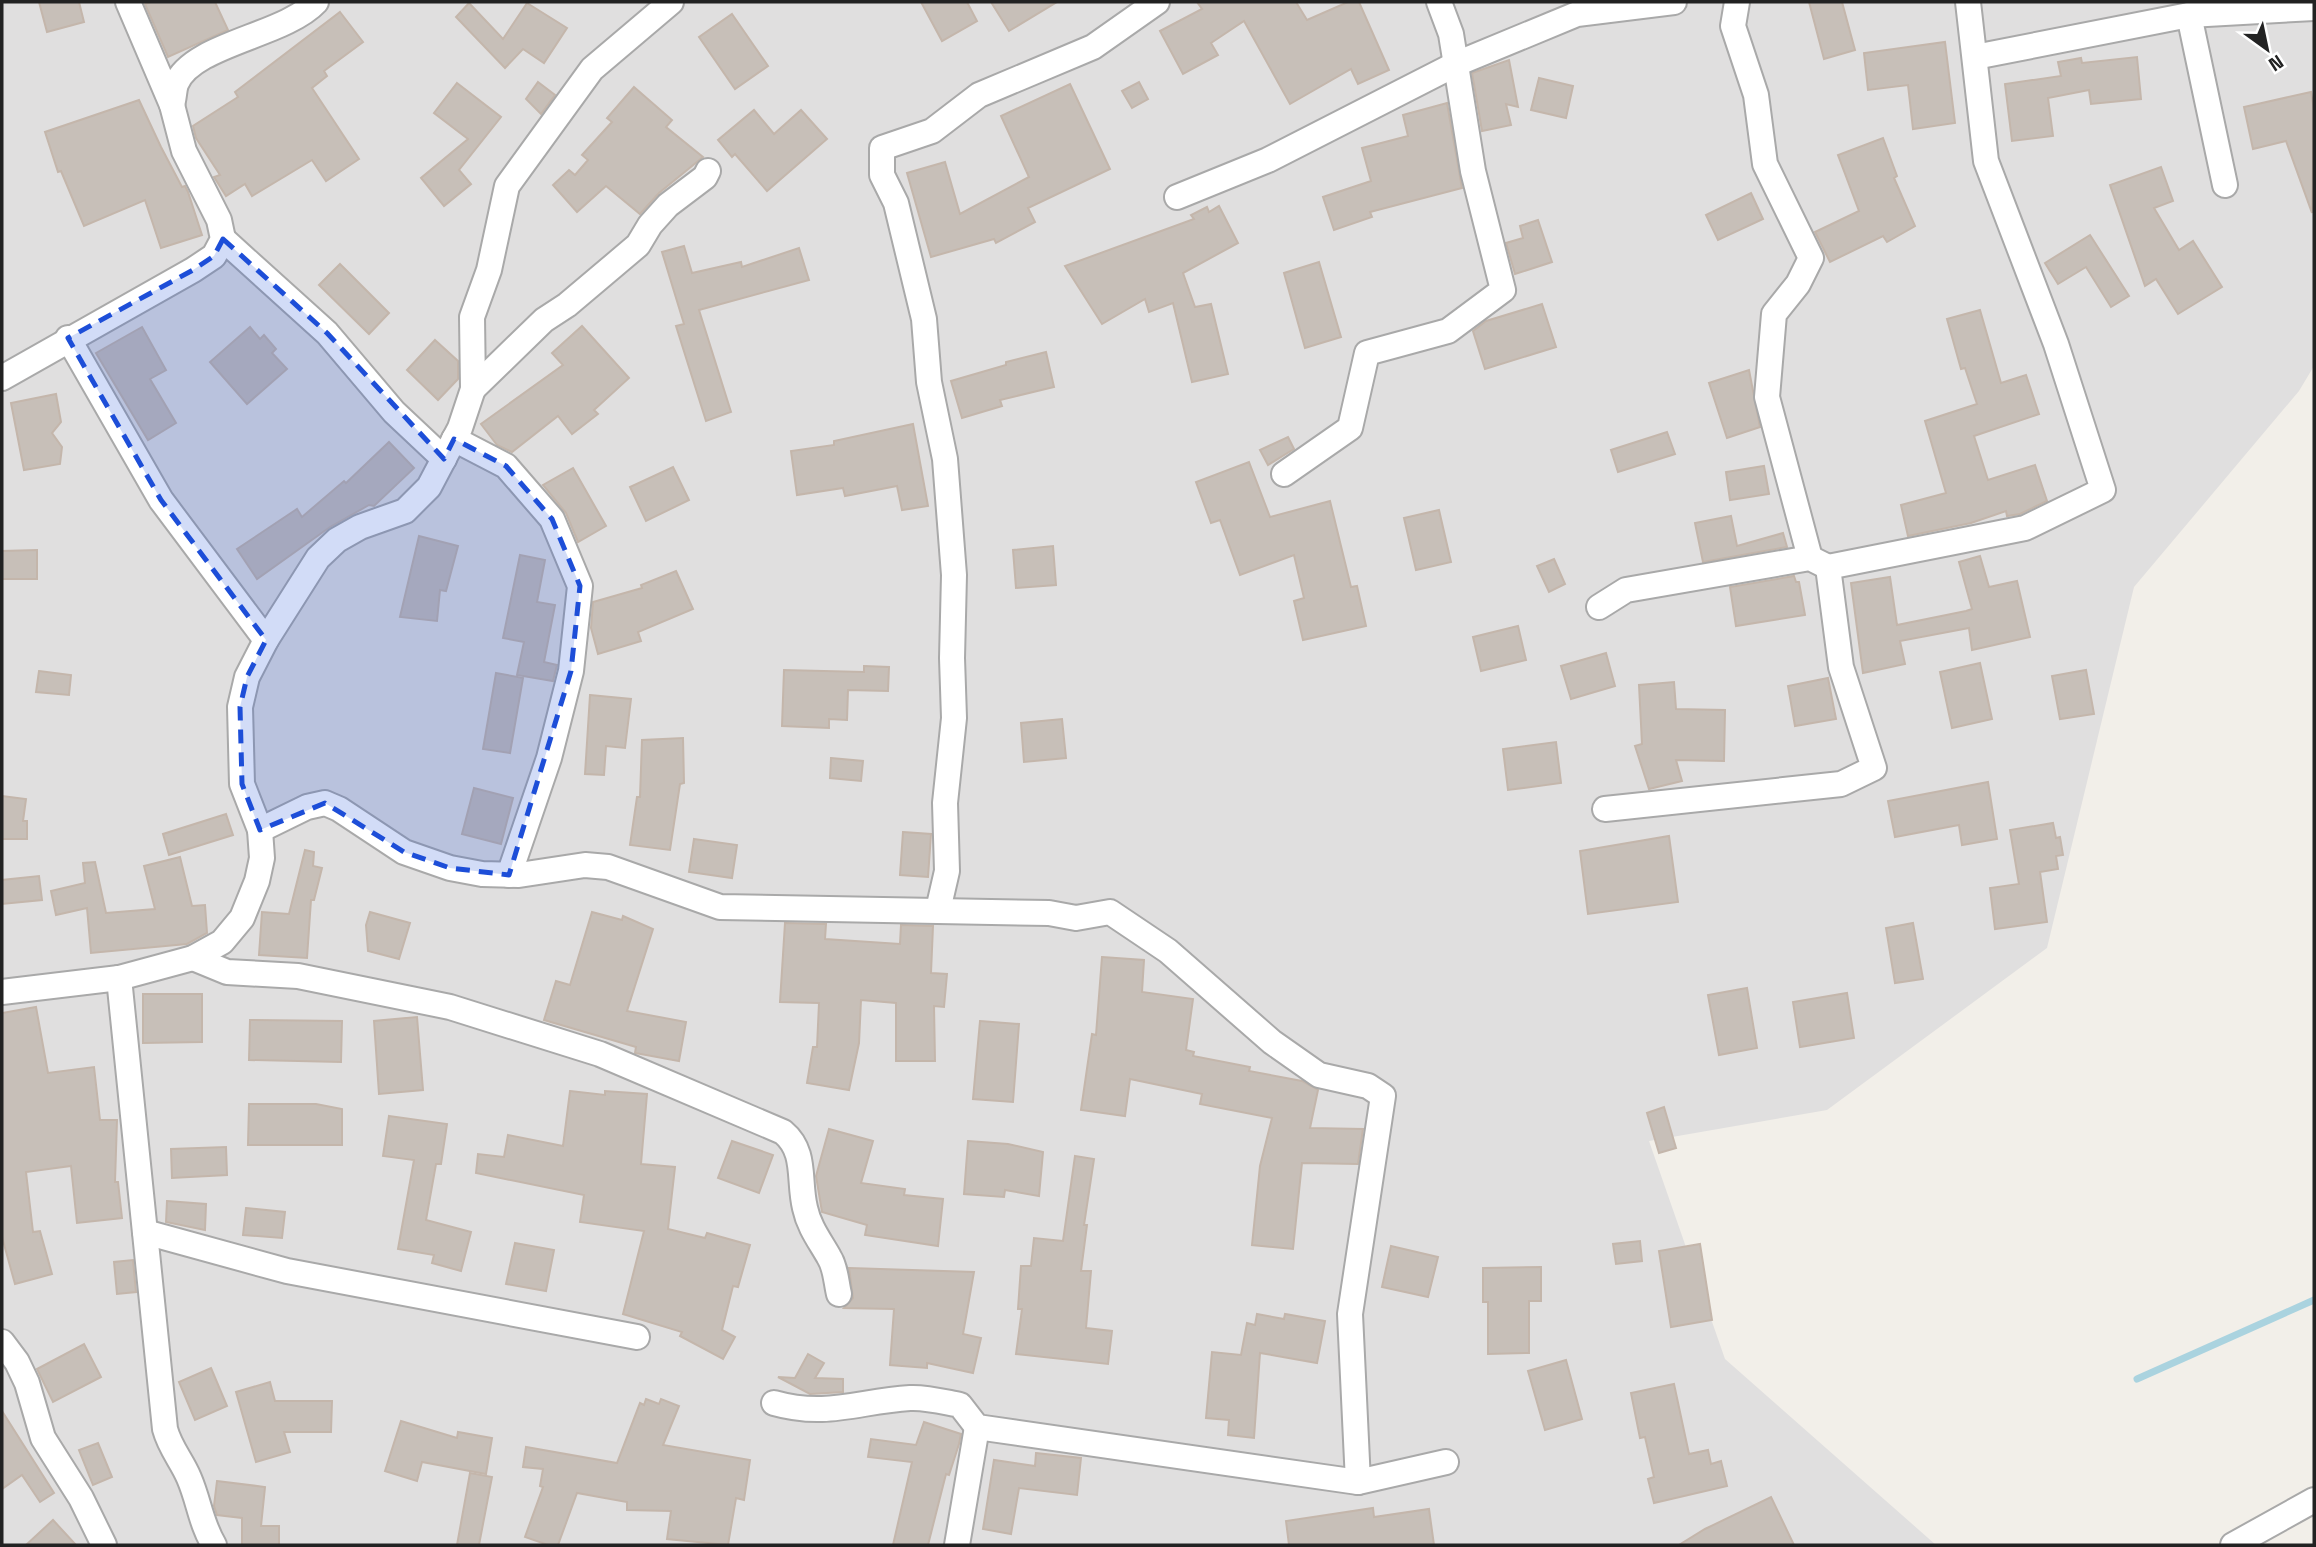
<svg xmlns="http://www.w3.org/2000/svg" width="2316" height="1547" font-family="'Space Grotesk',sans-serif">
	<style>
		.residential { fill: #e0dfdf }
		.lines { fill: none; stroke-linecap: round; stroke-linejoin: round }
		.stream { stroke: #aad3df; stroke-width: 7 }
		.building { fill: #c7bfb8; stroke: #c4b6ab; stroke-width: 2 }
		.minor-casing { stroke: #a9a9a9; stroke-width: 28 }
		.minor { stroke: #fff; stroke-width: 24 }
		.marked { fill: #1d4ed8; fill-opacity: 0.2; stroke: #1d4ed8; stroke-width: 5; stroke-dasharray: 14 9; stroke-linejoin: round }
	</style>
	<rect width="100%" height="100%" fill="#f2efe9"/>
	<polygon class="residential" points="2,2 2314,2 2314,366 2299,391 2134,587 2047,948 1827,1110 1649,1141 1725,1359 1936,1545 2,1545"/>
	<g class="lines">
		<polyline class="stream" points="2137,1379 2314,1300"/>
	</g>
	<g class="building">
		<polygon points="39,2 79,2 84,22 47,32"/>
		<polygon points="151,2 215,2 228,30 168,57 145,4"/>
		<polygon points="921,2 967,2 977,21 942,41"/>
		<polygon points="991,2 1057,2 1009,31"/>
		<polygon points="1197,2 1296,2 1307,20 1348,2 1359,2 1389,70 1358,84 1351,69 1290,104 1244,21 1211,43 1218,55 1183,74 1160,31 1202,9"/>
		<polygon points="1809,2 1842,2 1855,50 1824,59"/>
		<polygon points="469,3 503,39 527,3 567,28 544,63 523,49 505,68 456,17"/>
		<polygon points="340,12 363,42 324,71 327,76 312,88 359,159 326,181 312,160 252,196 245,184 226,196 214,177 220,175 196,138 193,126 238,97 235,92"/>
		<polygon points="732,14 768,66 735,89 699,37"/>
		<polygon points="1945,42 1955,123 1913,129 1908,85 1868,90 1864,53"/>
		<polygon points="2137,57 2141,99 2091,104 2089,90 2048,98 2053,136 2012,141 2005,84 2061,76 2058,62 2081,58 2082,63"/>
		<polygon points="1509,60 1518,107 1506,104 1511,125 1482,131 1472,73"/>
		<polygon points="1539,78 1573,86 1566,118 1531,110"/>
		<polygon points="538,82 555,95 541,114 526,99"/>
		<polygon points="1139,82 1148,99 1132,108 1122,91"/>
		<polygon points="457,83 501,117 459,170 471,184 444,206 421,178 468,139 434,113"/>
		<polygon points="1070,84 1110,169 1028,208 1035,222 996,243 994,239 931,257 907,173 945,162 960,214 1029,177 1001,116"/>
		<polygon points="634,87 672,120 666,127 703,157 659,193 640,214 606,186 577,212 553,185 569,170 575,175 588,160 582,155 612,122 607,118"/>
		<polygon points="2311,92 2314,110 2312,213 2286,141 2253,149 2244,107"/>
		<polygon points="139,100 161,147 182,187 185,186 188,192 202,235 161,248 145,200 84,226 61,171 58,172 45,132"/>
		<polygon points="1447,103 1462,188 1370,212 1372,217 1334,230 1323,197 1371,181 1362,148 1408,136 1403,115"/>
		<polygon points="754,110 774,134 801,110 827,139 767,191 735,154 732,157 718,140"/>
		<polygon points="1883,138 1897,176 1894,178 1915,226 1887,242 1883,236 1830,262 1815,232 1859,211 1838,155"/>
		<polygon points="2161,167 2173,201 2154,208 2179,250 2193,241 2222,287 2178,314 2156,279 2145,286 2110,185"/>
		<polygon points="1751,193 1763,219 1718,240 1706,215"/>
		<polygon points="1219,206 1238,243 1183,273 1195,307 1211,304 1228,374 1192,382 1173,303 1149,312 1145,299 1102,324 1065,266 1194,219 1191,215 1207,207 1209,212"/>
		<polygon points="1538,220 1552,262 1515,274 1506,243 1523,238 1520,226"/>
		<polygon points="2090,235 2129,296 2111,307 2086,267 2058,284 2045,263"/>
		<polygon points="684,246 692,273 741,262 742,267 799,248 809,280 699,310 731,412 706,421 676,326 684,324 662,252"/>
		<polygon points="1319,262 1341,337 1305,348 1284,273"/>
		<polygon points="340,264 389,313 369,334 319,285"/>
		<polygon points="1542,304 1556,347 1485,369 1473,331 1486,321"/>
		<polygon points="1980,310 2001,383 2026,375 2039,414 1974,436 1988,480 2035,465 2047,501 2020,514 2007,516 2006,511 1971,523 1908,536 1901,505 1946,493 1925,421 1977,404 1965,368 1961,369 1947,319"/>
		<polygon points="582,326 629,378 594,410 598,414 572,434 558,416 512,452 497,445 481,424 563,365 552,353"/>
		<polygon points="142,327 166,370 150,379 176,423 148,440 96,353"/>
		<polygon points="250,327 260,339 264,335 276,349 272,353 287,369 247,404 210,362"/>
		<polygon points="435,340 458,361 458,379 438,400 407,370"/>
		<polygon points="1046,352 1054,387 1000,400 1002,406 962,418 951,381 1006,365 1006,362"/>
		<polygon points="1749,370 1760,427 1727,438 1709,383"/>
		<polygon points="56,394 61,422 52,433 62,447 60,464 24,470 11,403"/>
		<polygon points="913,424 928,506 902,510 897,486 845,496 843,488 797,495 791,451 834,445 834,441"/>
		<polygon points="1667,432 1675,454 1618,472 1611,450"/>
		<polygon points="1288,437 1294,449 1268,465 1260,450"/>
		<polygon points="389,442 414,468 374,506 369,505 330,527 257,579 237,549 297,509 302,517 344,481 346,483"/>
		<polygon points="1249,462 1270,517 1330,501 1351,587 1357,586 1366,626 1303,640 1294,601 1304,598 1294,555 1240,575 1220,520 1211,523 1196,482"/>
		<polygon points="1764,466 1769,494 1730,500 1726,472"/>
		<polygon points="673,467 689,500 646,521 630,487"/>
		<polygon points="573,468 606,526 578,542 566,513 543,485"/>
		<polygon points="1439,510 1451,562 1416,570 1404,518"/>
		<polygon points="1731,516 1737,546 1783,533 1787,547 1703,562 1695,523"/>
		<polygon points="419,536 458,546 446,591 440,590 437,621 400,617"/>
		<polygon points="1053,546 1056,585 1016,588 1013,550"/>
		<polygon points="37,550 37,579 2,579 2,551"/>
		<polygon points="520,555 545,560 537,602 555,605 544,662 557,665 553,681 517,675 524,642 503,638"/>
		<polygon points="1980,556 1989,587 2017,581 2030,637 1972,650 1969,628 1900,641 1905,664 1863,673 1851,583 1890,577 1897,625 1966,611 1972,609 1959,562"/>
		<polygon points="1554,559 1565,584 1549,592 1537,566"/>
		<polygon points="676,571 693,609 638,632 641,641 598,654 591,628 593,602 642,588 641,585"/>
		<polygon points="1794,576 1796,582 1799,582 1805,615 1736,626 1730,587"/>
		<polygon points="1518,626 1526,660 1481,671 1473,637"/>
		<polygon points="1606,653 1615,686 1571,699 1561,666"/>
		<polygon points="1980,663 1992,719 1952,728 1940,672"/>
		<polygon points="864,666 889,667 888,691 848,690 847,720 829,719 829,728 782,726 784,670 864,672"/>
		<polygon points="2086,670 2094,714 2060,719 2052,676"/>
		<polygon points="39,671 71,675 69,695 36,692"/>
		<polygon points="496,673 523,678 510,753 483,749"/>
		<polygon points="1828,678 1836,719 1795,726 1788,686"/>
		<polygon points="1674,682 1676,709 1725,710 1724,761 1676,760 1682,781 1649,789 1635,746 1642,744 1639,685"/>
		<polygon points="590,695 631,699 625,748 606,746 604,775 585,774"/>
		<polygon points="1062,719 1066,758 1024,762 1021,723"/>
		<polygon points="683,738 684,783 680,784 670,850 630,845 637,797 640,797 642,740"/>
		<polygon points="1556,742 1561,783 1508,790 1503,749"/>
		<polygon points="831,758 863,761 861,781 830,778"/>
		<polygon points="1988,782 1997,839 1962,845 1959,825 1895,837 1888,801"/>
		<polygon points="474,788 513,798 501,844 462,834"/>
		<polygon points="2,796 26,799 23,821 27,821 27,839 2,839"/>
		<polygon points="226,814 233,835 169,855 163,834"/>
		<polygon points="2053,823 2056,838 2060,837 2063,855 2056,856 2058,869 2040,872 2047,922 1995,929 1990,888 2019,884 2010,830"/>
		<polygon points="903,832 931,834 928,877 900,875"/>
		<polygon points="1669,836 1678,902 1588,914 1580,851"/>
		<polygon points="694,839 737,845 732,878 689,872"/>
		<polygon points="305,850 314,852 313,866 322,868 314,900 311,900 307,958 259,955 262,912 289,914"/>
		<polygon points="180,857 192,906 205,905 207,933 187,944 91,953 87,908 56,915 51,891 85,883 83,863 95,862 106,913 155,909 144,866"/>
		<polygon points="39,876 42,900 2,904 2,880"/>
		<polygon points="370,912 410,923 399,959 368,951 366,925"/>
		<polygon points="592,912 622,920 623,916 653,929 627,1011 686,1022 679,1061 635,1053 636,1047 544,1020 556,981 570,985"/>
		<polygon points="785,923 826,924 825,939 900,944 901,925 933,926 931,973 947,974 944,1007 934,1006 935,1061 896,1061 896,1003 861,1000 859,1043 849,1090 807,1083 813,1047 817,1047 819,1003 780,1002"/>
		<polygon points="1913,923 1923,979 1895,983 1886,928"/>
		<polygon points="1102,957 1144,960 1142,992 1193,999 1186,1050 1194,1052 1193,1056 1250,1067 1249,1071 1302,1081 1318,1090 1310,1128 1363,1129 1358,1164 1302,1163 1293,1249 1252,1245 1260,1166 1272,1118 1200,1104 1202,1094 1130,1079 1125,1116 1081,1110 1092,1034 1096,1035"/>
		<polygon points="1747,988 1757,1048 1719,1055 1708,995"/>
		<polygon points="1847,993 1854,1038 1800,1047 1793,1002"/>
		<polygon points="143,994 202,994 202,1042 143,1043"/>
		<polygon points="36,1007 48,1073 94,1067 100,1120 117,1120 115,1182 118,1182 122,1218 77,1223 71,1166 26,1172 33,1232 40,1231 52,1274 15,1284 2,1237 2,1013"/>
		<polygon points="417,1017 423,1090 379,1094 374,1021"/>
		<polygon points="250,1020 342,1021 341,1062 249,1060"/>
		<polygon points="980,1021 1019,1024 1013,1102 973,1099"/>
		<polygon points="570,1091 605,1095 605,1091 647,1094 641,1164 675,1167 668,1229 705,1238 707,1233 750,1245 738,1287 733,1286 722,1330 735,1337 723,1359 680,1336 682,1332 623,1314 644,1231 580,1222 584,1195 476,1173 478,1154 504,1157 508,1135 563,1146"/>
		<polygon points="249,1104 316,1104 342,1109 342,1145 248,1145"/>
		<polygon points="1664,1107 1676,1148 1659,1153 1647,1113"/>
		<polygon points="389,1116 447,1124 441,1164 436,1164 426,1220 471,1232 461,1271 432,1263 434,1255 398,1249 414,1160 383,1156"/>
		<polygon points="829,1129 873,1141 861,1183 905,1189 904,1195 943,1199 938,1246 865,1235 867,1225 822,1212 816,1176"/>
		<polygon points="732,1141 773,1155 759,1193 718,1178"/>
		<polygon points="968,1141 1008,1144 1043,1152 1039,1196 1005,1190 1004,1197 964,1194"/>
		<polygon points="226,1147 227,1175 172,1178 171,1149"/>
		<polygon points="1075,1156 1094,1159 1084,1225 1087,1225 1081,1271 1091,1271 1086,1328 1112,1331 1108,1364 1016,1354 1022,1309 1018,1309 1021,1266 1031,1266 1034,1238 1063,1241"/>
		<polygon points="167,1201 206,1204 205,1230 166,1222"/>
		<polygon points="246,1208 285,1212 282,1238 243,1235"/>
		<polygon points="1640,1241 1642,1261 1616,1264 1613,1244"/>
		<polygon points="515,1243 554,1250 546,1291 506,1284"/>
		<polygon points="1700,1244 1712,1320 1671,1327 1659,1251"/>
		<polygon points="1391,1246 1438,1257 1428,1297 1382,1287"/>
		<polygon points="133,1260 136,1292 117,1294 114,1262"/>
		<polygon points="1541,1267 1541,1301 1529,1301 1529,1353 1488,1354 1488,1302 1483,1302 1483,1268"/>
		<polygon points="849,1268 974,1272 963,1334 981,1338 973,1373 927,1363 927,1368 890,1365 894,1309 844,1308 853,1298"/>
		<polygon points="1257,1314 1284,1319 1285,1314 1325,1321 1317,1363 1260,1353 1254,1438 1228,1435 1229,1420 1206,1418 1212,1352 1241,1355 1247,1323 1255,1325"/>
		<polygon points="84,1344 101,1377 53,1402 37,1369"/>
		<polygon points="808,1354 824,1363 815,1378 843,1379 843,1392 810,1394 778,1377 795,1378"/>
		<polygon points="1566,1360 1582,1419 1545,1430 1528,1371"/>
		<polygon points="211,1368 227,1406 195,1420 179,1382"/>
		<polygon points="270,1382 275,1401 332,1401 331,1432 284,1432 290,1452 256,1462 236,1392"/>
		<polygon points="1674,1384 1689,1454 1708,1450 1711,1464 1721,1461 1727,1486 1654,1503 1648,1479 1654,1477 1645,1437 1640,1438 1631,1393"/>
		<polygon points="646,1399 659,1404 661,1399 679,1406 663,1445 750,1460 744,1500 736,1498 728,1545 667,1539 671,1511 627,1510 627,1502 577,1493 558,1545 548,1545 525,1537 543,1487 540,1486 543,1469 523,1467 526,1447 617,1463 640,1403 644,1405"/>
		<polygon points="2,1411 54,1493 40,1502 22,1475 2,1489"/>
		<polygon points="401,1421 457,1438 458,1432 492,1438 486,1474 422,1462 417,1481 385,1471"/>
		<polygon points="924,1422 961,1434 959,1444 949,1475 946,1474 928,1545 893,1545 912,1462 868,1457 871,1439 916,1445"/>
		<polygon points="98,1443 112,1477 93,1485 79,1450"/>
		<polygon points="1036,1453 1081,1458 1077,1495 1019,1488 1011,1534 983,1529 994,1460 1035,1466"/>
		<polygon points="470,1473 492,1477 479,1545 457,1545"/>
		<polygon points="217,1481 265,1487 261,1526 279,1526 279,1545 242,1545 242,1518 217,1515 214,1506"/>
		<polygon points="1771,1497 1794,1545 1679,1545 1705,1529"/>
		<polygon points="1373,1508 1374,1517 1429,1509 1434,1545 1289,1545 1286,1521"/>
		<polygon points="53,1520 76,1545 26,1545"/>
	</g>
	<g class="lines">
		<defs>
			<g id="minor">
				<polyline points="1737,2 1733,26 1756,95 1765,164 1811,258 1798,284 1774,314 1767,397 1810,558"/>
				<polyline points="2189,15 2225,185"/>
				<polyline points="1975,57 2189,15 2314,8"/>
				<path d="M 172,105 C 174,99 174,90 176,84 C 192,44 284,36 316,2"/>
				<polyline points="1177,197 1268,160 1456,64 1577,14 1674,2"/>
				<polyline points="223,239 327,333 394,412 444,459"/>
				<polyline points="68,338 161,500 266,640"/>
				<polyline points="2,378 193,270 214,256 223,239 219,220 184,151 172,105 128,2"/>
				<polyline points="473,389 544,320 567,305 638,245 650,225 668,205 705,177 708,171"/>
				<polyline points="454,439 506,466 552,519 580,586 571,671 549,758 509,875"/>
				<polyline points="1284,474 1350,428 1367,353 1448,331 1503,290 1473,171 1451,34 1439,2"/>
				<polyline points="1599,607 1626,590 1810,558 1824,565"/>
				<polyline points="1605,809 1841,784 1874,768 1841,667 1828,567 2025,528 2103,490 2056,344 1986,161 1968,2"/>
				<polyline points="260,830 307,807 325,803 339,809 404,852 450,868 482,874 519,875 585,865 608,867 720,907 1049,913 1076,918 1110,912 1168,951 1272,1042 1319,1075 1368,1086 1383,1096 1350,1314 1358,1482"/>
				<polyline points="938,910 947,871 945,803 954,718 952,658 954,575 945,459 929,382 924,319 896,203 882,175 882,148 932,131 979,95 1093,47 1157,2"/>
				<path d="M 193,958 L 227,972 L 298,976 L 450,1007 L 600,1054 L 783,1132 C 807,1152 798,1180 805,1208 C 809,1227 820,1241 829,1257 C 836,1268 836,1282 839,1294"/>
				<path d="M 119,978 L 165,1429 C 170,1448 182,1461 189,1478 C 199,1501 201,1524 214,1545"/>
				<polyline points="2,992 119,978 193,958 222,942 242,918 257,881 262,858 260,830 242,784 240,707 247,677 266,640 318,558 337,540 360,527 405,511 429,487 460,428 473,389 472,317 489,270 507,186 592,69 671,2"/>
				<polyline points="145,1232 287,1271 637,1337"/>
				<polyline points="2,1342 17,1362 27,1383 43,1438 81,1498 104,1545"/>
				<path d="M 774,1403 C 827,1418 859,1401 910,1398 C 926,1397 944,1402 960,1405 L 977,1427 L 1358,1482 L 1446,1462"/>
				<polyline points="957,1545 977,1427"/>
				<polyline points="2233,1545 2314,1500"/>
			</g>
		</defs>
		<use href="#minor" class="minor-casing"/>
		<use href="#minor" class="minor"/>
	</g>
	<path class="marked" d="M 223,239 L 327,333 L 444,459 L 454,439 L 506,466 L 552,519 L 580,586 L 571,671 L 509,875 L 450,868 L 404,852 L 325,803 L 260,830 L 242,784 L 240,707 L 247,677 L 266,640 L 161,500 L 68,338 L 193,270 L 214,256 Z"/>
	<rect width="2316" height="1547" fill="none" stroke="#222222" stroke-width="7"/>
	<g transform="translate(2267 49) rotate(147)" stroke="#ffffff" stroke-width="5" paint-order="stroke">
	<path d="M0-5L12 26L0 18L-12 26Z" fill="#222222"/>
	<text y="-10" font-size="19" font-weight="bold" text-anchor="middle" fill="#222222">N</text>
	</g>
</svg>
